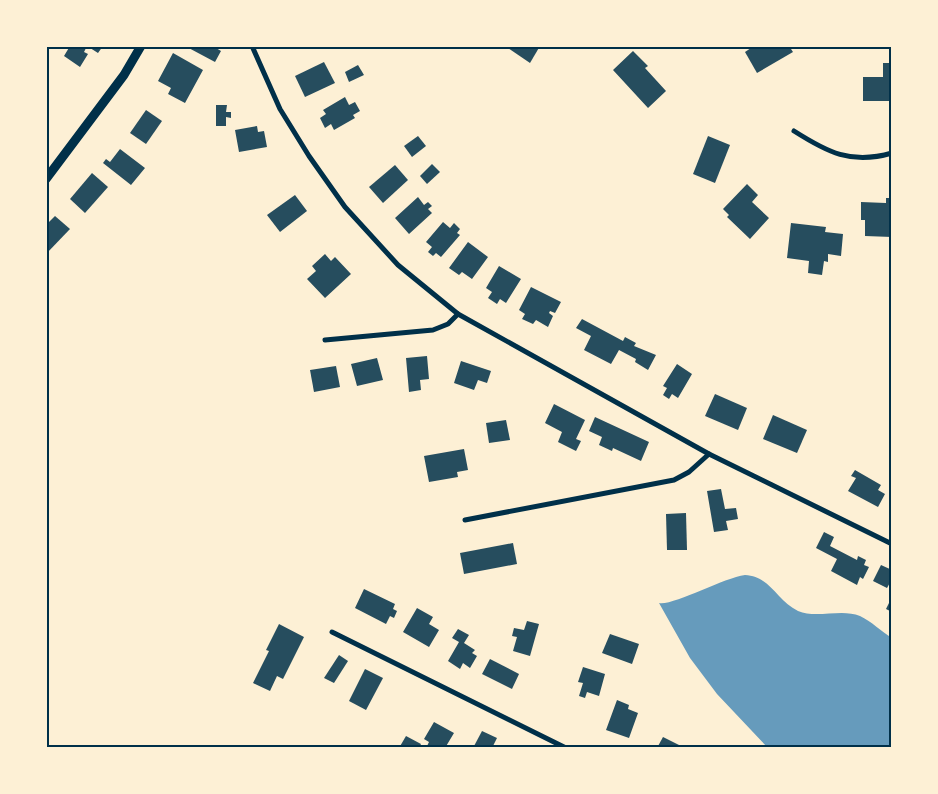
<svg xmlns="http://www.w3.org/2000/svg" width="938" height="794" font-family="'Libre Baskerville',serif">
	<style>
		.water { fill: #669bbc }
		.building { fill: #264d5e }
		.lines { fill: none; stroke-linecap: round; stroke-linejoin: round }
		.minor { stroke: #003049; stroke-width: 5 }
		.tertiary { stroke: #003049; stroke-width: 9 }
		.neatline { fill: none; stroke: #003049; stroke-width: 2 }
	</style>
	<rect width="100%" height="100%" fill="#fdf0d5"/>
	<path class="water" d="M 745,575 C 770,576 777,601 798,611 C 817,619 841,608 860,616 C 871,621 882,632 892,638 L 892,748 L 768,748 L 717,694 L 690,658 L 659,603 C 673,606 723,578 745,575 Z"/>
	<g class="building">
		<polygon points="70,46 76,47 77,46 103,46 98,53 87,46 84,52 88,54 80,67 64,56"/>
		<polygon points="185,46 217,46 216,48 221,51 215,62"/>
		<polygon points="505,46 540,46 530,63"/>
		<polygon points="754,46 789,46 793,52 757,73 745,52"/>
		<polygon points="633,51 648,66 645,68 666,91 648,108 613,70"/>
		<polygon points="173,53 203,70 185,103 168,94 171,88 158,81"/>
		<polygon points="324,62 335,83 305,97 295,76"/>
		<polygon points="883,63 892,63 892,101 863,101 863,77 883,77"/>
		<polygon points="358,65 364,75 349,82 345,72"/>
		<polygon points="345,97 349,105 355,102 360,111 353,115 355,118 334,130 331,124 325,128 320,118 326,114 323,110"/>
		<polygon points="216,105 227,105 226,112 231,112 231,118 226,117 226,126 216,126"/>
		<polygon points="146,110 162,121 146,144 130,133"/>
		<polygon points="257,126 258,132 264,131 267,147 239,152 235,130"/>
		<polygon points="418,136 426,146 412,157 404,146"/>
		<polygon points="708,136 730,145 715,183 693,174"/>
		<polygon points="120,149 145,168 131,185 103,163 106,159 110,162"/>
		<polygon points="432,164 440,172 427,184 420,176"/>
		<polygon points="395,165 408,180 383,203 369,187"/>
		<polygon points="92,173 108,187 85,213 70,199"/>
		<polygon points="747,184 758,195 752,202 769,218 750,239 727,217 729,215 723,209"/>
		<polygon points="295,195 307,211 280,232 267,215"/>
		<polygon points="418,197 424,205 428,202 432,206 428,209 432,213 409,234 395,218"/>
		<polygon points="886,198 892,198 892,237 865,236 865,220 861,220 861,202 886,203"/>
		<polygon points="55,216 70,229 46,254 46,225"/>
		<polygon points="443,222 450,228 454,223 460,229 457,233 460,235 441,257 436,253 433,256 428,252 432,247 426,242"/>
		<polygon points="791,223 826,227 825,232 843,234 841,256 828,254 828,262 824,261 822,275 808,273 809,261 787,258"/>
		<polygon points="468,242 488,257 472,279 462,272 459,275 449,268"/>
		<polygon points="325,254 331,261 335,257 351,274 325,298 307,279 316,271 312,266"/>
		<polygon points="499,266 521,279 506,303 500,299 497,304 488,298 492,292 486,288"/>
		<polygon points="531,287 561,302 555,313 550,311 549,313 553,316 548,327 536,320 533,324 522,319 525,314 519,310"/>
		<polygon points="582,319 623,341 625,337 636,343 634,346 656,355 648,370 635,362 636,359 619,350 611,364 584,350 591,336 576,328"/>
		<polygon points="427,356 429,379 420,380 421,390 409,392 406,358"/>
		<polygon points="377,358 383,380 357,386 351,364"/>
		<polygon points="461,361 491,371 487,383 478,380 474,390 454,383"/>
		<polygon points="677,364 692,374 678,398 672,394 669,399 663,395 667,388 663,386"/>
		<polygon points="336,366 340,387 314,392 310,370"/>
		<polygon points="715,394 747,408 738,430 705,416"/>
		<polygon points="554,404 585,420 576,439 581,441 576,451 558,442 562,432 545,423"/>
		<polygon points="773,415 807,430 797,453 763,439"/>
		<polygon points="595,417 649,442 641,461 613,448 612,451 599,445 602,437 589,431"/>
		<polygon points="506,420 510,440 489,443 486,423"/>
		<polygon points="464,449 468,470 457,472 458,477 429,482 424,456"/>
		<polygon points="855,470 881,485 878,490 885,494 878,507 848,491 856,478 851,476"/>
		<polygon points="721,489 725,509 736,508 738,519 726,521 728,530 714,532 707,491"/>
		<polygon points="686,513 687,550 667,550 666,514"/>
		<polygon points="824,532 834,537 830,546 857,560 858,556 866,560 864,565 869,567 863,579 860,577 857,585 831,571 837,559 816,548"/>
		<polygon points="513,543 517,564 464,574 460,553"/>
		<polygon points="881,565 892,570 892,579 887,588 873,581"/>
		<polygon points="364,589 395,604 393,609 397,611 394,618 390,616 386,624 355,608"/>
		<polygon points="892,597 892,612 886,609"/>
		<polygon points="417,608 433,617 429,624 439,630 429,647 403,632"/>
		<polygon points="527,621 539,624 530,656 513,651 517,637 512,636 514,628 524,630"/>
		<polygon points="279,624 304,637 283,679 277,676 270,691 253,683 269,651 266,650"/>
		<polygon points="458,629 469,635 464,643 475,650 472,653 477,656 470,668 463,663 460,669 448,661 459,642 452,638"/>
		<polygon points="610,634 639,644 632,664 602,653"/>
		<polygon points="339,655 348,661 334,683 324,678"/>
		<polygon points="490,659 519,674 512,689 482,674"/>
		<polygon points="583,667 605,674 599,696 587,692 585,698 579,696 583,683 578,682"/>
		<polygon points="365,669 383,678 366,710 349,701"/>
		<polygon points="617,700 629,705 628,709 638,713 629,738 606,730"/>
		<polygon points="434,722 454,733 445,748 426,748 429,742 424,739"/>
		<polygon points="482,731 497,738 492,748 473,748"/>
		<polygon points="406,736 421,744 419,748 399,748"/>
		<polygon points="663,737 685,748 657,748"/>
	</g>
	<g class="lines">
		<g class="minor">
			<polyline points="252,46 280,109 309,156 345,207 398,265 458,314 709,454"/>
			<path d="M 794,131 C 827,152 851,165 892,153"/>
			<polyline points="325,340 433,330 448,324 458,314"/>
			<polyline points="465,520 674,480 689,472 709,454 892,544"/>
			<polyline points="332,632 566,748"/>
		</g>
		<polyline class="tertiary" points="46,179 124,75 141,46"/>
	</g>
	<rect width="938" height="794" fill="none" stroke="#fdf0d5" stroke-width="95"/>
	<rect x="48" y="48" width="842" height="698" class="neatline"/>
</svg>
